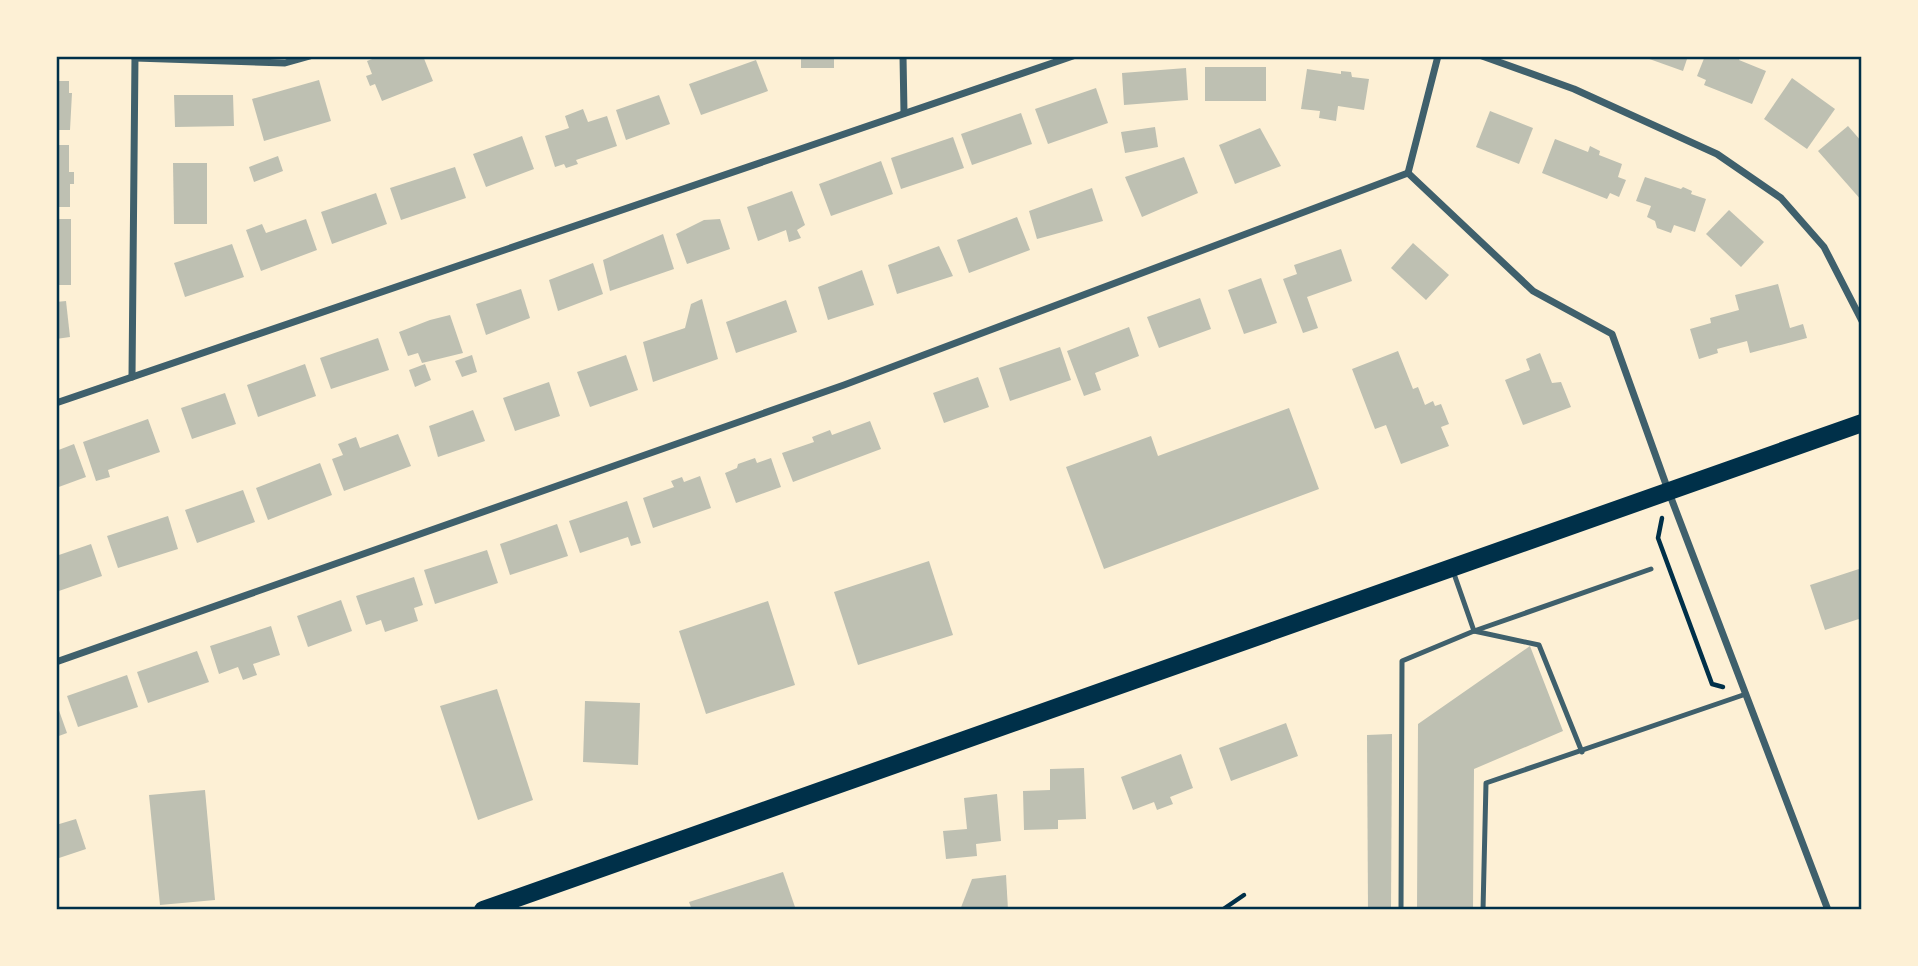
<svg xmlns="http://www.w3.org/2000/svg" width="1918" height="966" font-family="Georgia,serif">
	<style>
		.building { fill: #bec0b2 }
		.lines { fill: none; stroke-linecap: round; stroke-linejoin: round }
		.path { stroke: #003049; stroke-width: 4.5 }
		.service { stroke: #3f606c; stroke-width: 5 }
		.minor { stroke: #3f606c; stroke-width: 7 }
		.primary { stroke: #003049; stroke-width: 18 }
		.neatline { fill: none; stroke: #003049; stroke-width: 2.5 }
	</style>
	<rect width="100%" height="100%" fill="#fdf0d5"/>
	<g class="building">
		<polygon points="380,56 423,56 433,81 382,101 375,84 370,86 366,76 372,74 367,61"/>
		<rect x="801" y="56" width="33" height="12"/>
		<polygon points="1641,56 1688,56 1683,71"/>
		<polygon points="1705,56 1741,56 1739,60 1766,71 1752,104 1704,85 1706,80 1697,76"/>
		<polygon points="756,60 768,91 701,115 689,84"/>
		<rect x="1205" y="67" width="61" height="34"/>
		<polygon points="1186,68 1188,100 1124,105 1122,73"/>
		<polygon points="1307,69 1341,74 1341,71 1351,72 1352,77 1369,79 1364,110 1338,106 1336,121 1319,118 1320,111 1301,109"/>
		<polygon points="1792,78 1835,109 1807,149 1764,119"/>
		<polygon points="319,80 331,121 264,141 252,99"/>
		<polygon points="56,81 69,81 69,93 72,93 70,130 56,130"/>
		<polygon points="1096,88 1108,123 1048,144 1035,109"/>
		<polygon points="174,95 233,95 234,126 175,127"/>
		<polygon points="659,95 670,124 626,140 616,110"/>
		<polygon points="583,109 588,122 607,116 617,146 576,160 578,164 566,168 564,164 555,167 545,136 569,128 565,116"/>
		<polygon points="1490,111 1533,128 1519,164 1476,147"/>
		<polygon points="1021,113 1032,144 972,165 961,134"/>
		<polygon points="1848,126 1862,142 1862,201 1818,151"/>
		<polygon points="1155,127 1158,147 1125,153 1121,132"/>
		<polygon points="1260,128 1281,166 1235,184 1219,145"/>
		<polygon points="522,136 534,169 486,187 473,154"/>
		<polygon points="953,137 964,168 901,189 891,158"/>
		<polygon points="1555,139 1588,152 1590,146 1600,151 1599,155 1622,164 1618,177 1626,180 1619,197 1610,193 1607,199 1542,173"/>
		<polygon points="56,145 69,145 69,172 74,172 74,184 70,184 70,207 56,207"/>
		<polygon points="278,156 283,171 254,182 249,167"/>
		<polygon points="1184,157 1198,193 1142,217 1125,177"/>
		<polygon points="881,161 893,194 831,216 819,184"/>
		<polygon points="173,163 207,163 207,224 174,224"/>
		<polygon points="455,167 466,198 401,220 390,188"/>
		<polygon points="1645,177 1681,189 1683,187 1692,191 1691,194 1706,199 1695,232 1674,225 1671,233 1657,228 1655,221 1647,217 1651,206 1636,201"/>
		<polygon points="1092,188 1103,221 1037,239 1029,211"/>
		<polygon points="792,191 805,225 797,230 801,238 789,242 786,230 758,241 747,207"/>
		<polygon points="376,193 387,224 332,244 321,212"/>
		<polygon points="1729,210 1764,242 1741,267 1706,234"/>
		<polygon points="1017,217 1030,250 969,273 957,240"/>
		<rect x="56" y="219" width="15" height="66"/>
		<polygon points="306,219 317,250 261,271 246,230 262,224 266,233"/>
		<polygon points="720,219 730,249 687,264 676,234 704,220"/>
		<polygon points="663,234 674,269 610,291 603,260"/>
		<polygon points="1413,243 1449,275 1426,300 1391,268"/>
		<polygon points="232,244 244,277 185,297 174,263"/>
		<polygon points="939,246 953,276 897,294 888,265"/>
		<polygon points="1341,249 1352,281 1307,297 1318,328 1303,333 1283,279 1297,274 1294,265"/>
		<polygon points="593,263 603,294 558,311 549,280"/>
		<polygon points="862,270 874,305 828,320 818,287"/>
		<polygon points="1261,278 1277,323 1244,334 1228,290"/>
		<polygon points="1778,284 1790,328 1803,324 1807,338 1750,353 1747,341 1717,349 1718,353 1699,359 1690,329 1711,323 1710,318 1739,310 1735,295"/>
		<polygon points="521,289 530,318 486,335 476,304"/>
		<polygon points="1200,298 1211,329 1159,348 1147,317"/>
		<polygon points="702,299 718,359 653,382 643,342 685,328 691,304"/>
		<polygon points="786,300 797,332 736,353 726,322"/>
		<polygon points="66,301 70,337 56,339 56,302"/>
		<polygon points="450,315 463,353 422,363 418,353 408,356 399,332 430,320"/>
		<polygon points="1129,327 1139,356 1095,373 1101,390 1084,396 1067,351"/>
		<polygon points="378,338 389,370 331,389 320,358"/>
		<polygon points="1060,347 1071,380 1010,401 999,368"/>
		<polygon points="1398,351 1413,389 1418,387 1425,405 1433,401 1435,406 1441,404 1449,424 1441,427 1449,446 1401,464 1386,425 1375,429 1352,369"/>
		<polygon points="1540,353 1552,383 1561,382 1571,407 1523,425 1505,380 1530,370 1526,359"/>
		<polygon points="472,355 477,372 462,377 455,361"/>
		<polygon points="626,355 638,390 590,407 577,372"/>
		<polygon points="305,364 316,396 258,417 247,385"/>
		<polygon points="425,364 431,380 415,387 409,370"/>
		<polygon points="978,377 989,407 944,423 933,393"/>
		<polygon points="549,382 560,416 515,431 503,398"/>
		<polygon points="225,393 236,424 192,439 181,408"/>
		<polygon points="1289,408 1319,489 1104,569 1066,467 1151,436 1158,456"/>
		<polygon points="473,410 485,441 438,457 429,426"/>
		<polygon points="148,419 160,452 108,470 110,477 96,481 83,442"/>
		<polygon points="870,421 881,449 793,482 782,453 814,442 812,437 830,430 832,435"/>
		<polygon points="398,434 411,466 344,491 332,459 343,455 338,444 356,437 360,448"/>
		<polygon points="74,444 86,477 56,488 56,451"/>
		<polygon points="755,458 757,463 771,458 781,487 736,503 725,473 737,468 738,464"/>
		<polygon points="320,463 332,495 268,520 256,488"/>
		<polygon points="700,476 711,508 653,528 643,498 674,487 671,481 682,477 684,482"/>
		<polygon points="243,490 255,522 197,543 185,510"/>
		<polygon points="627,501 641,543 631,546 628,537 580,553 569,521"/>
		<polygon points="168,516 178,549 118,568 107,536"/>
		<polygon points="557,524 568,556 510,575 500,544"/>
		<polygon points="91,544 102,576 56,592 56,556"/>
		<polygon points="487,550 498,583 435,604 424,570"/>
		<polygon points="929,561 953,635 858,665 834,592"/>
		<polygon points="1862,568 1862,618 1825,630 1810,585"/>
		<polygon points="414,577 423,605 414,608 418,621 385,632 381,620 366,625 356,596"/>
		<polygon points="341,600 352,631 308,647 297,616"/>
		<polygon points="768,601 795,685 706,714 679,631"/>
		<polygon points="271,626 280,655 253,664 257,675 243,680 238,667 219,674 210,646"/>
		<polygon points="1530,646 1563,731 1474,769 1473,910 1417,910 1418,724"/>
		<polygon points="197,651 209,682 148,703 137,672"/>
		<polygon points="127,675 138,707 78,727 67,696"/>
		<polygon points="497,689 533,800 478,820 440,706"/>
		<polygon points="585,701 640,703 638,765 583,762"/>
		<polygon points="56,702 67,733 56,737"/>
		<polygon points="1286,723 1298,756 1231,781 1219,748"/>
		<polygon points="1392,734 1391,910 1368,910 1367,735"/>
		<polygon points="1181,754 1193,788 1170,797 1173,804 1157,810 1154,802 1133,810 1121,777"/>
		<polygon points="1084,768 1086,819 1058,820 1058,829 1024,830 1023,791 1050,790 1050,769"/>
		<polygon points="205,790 215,900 160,905 149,795"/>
		<polygon points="997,794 1001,841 976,844 977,856 946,859 943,831 967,829 964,798"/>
		<polygon points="76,819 86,849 56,859 56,825"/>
		<polygon points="783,872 796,910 692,910 689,902"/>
		<polygon points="1006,875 1008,910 960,910 972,879"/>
	</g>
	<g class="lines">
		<g class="path">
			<polyline points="1662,518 1658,538 1712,684 1723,687"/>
			<polyline points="1222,910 1244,895"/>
		</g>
		<g class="service">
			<polyline points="1453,571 1474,631"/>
			<polyline points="1474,631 1539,645 1582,752"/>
			<polyline points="1401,910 1402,661 1474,631 1651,569"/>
			<polyline points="1483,910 1486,783 1746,694"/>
		</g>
		<g class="minor">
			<polyline points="903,56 904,113"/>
			<polyline points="1482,56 1574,89 1717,154 1781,198 1824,247 1862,321"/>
			<polyline points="135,58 285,63 310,56"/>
			<polyline points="1408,173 1533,291 1612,334 1668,490 1828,910"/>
			<polyline points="1408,173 1438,56"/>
			<polyline points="132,377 135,56"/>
			<polyline points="56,403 1073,56"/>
			<polyline points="56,662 844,385 1408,173"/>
		</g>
		<polyline class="primary" points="483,910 1862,423"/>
	</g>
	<rect width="1918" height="966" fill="none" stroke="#fdf0d5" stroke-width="116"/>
	<rect x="58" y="58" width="1802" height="850" class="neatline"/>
</svg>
